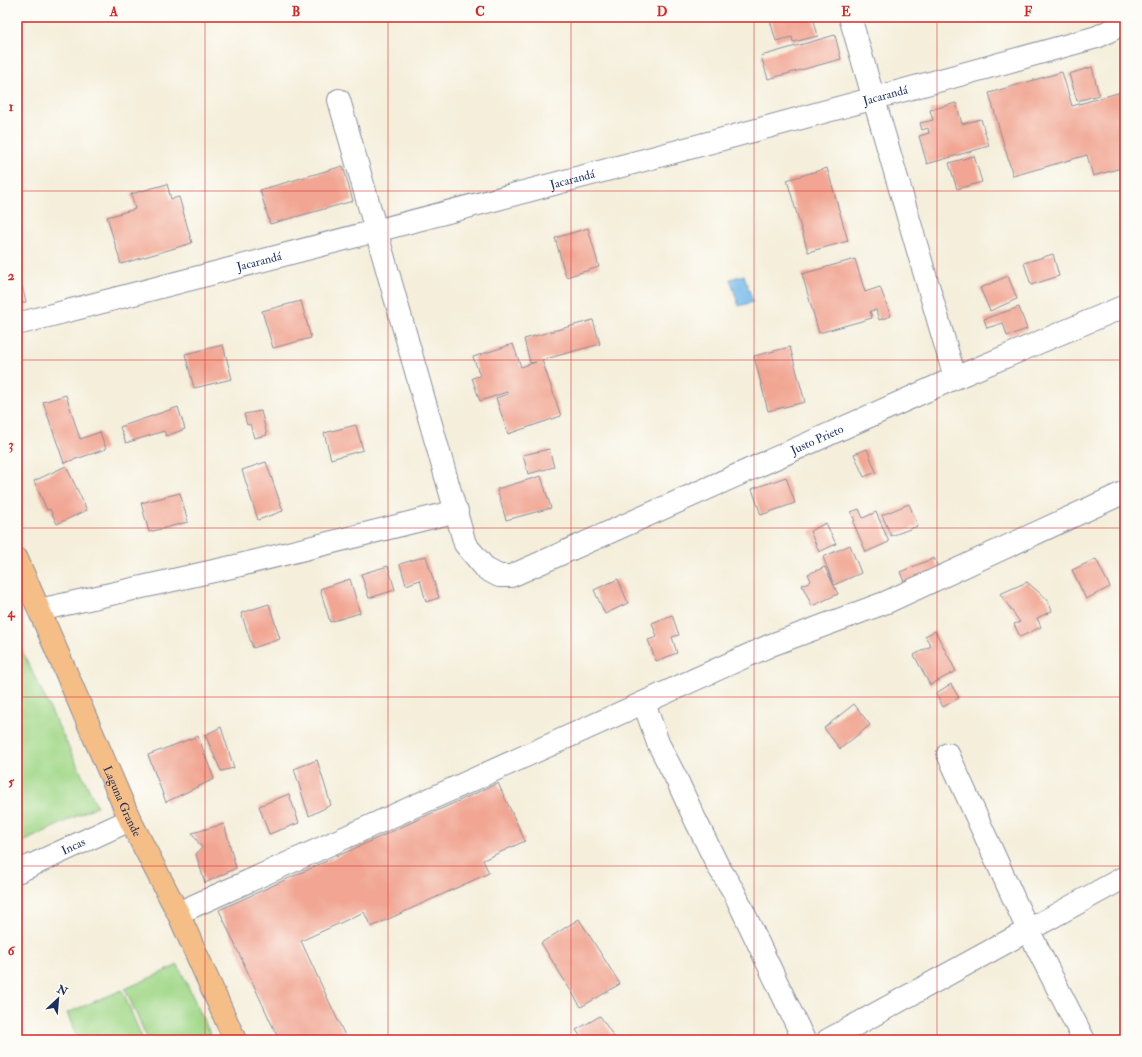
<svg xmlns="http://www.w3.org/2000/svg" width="1142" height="1057" font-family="'IM FELL Double Pica',serif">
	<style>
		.green { fill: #a2d889; stroke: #5e8474 }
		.water { fill: #72b9e9; stroke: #4674a4 }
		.building { fill: #f1a592 }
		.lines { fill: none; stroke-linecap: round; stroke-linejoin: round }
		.minor-casing { stroke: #888e9c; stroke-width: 24 }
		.major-casing { stroke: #888e9c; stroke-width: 24 }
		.minor { stroke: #fff; stroke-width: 22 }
		.major { stroke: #f5be86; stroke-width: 22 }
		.grid { fill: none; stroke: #d62828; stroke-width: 1; stroke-opacity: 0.55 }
		.labels { text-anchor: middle; stroke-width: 3; stroke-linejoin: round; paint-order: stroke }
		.street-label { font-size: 12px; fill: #1b2f5e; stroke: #fdfcf7 }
		.neatline { fill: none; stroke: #d62828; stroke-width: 1.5 }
		.grid-label { font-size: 13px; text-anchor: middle; font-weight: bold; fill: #d62828 }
	</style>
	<rect width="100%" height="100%" fill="#fdfcf7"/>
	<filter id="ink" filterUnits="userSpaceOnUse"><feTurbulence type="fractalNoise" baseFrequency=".025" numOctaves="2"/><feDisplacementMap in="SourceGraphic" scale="8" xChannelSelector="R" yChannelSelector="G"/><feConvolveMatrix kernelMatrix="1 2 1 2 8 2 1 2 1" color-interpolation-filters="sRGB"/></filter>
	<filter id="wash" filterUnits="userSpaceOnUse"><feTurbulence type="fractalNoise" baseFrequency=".012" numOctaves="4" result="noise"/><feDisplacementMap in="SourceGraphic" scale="16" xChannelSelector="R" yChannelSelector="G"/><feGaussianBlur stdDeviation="0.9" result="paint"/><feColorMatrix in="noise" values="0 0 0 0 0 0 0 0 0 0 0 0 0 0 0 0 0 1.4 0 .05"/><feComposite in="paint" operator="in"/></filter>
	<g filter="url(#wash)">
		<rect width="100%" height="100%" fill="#f4eeda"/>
		<g class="green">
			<polygon points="17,640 97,806 17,845"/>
			<polygon points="178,965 213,1040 148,1040 125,989"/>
			<polygon points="122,990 143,1040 78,1040 67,1013"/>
		</g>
		<polygon class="water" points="744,275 753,302 739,306 730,279"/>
		<g id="blocks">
			<g class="building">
				<polygon points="769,17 813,17 818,36 793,42 792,37 776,41"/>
				<polygon points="835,35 841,59 768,79 761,56"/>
				<polygon points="1092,67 1099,95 1077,101 1069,74"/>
				<polygon points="1062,72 1072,106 1125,91 1125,167 1093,176 1087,155 1013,176 989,93"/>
				<polygon points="956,103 962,124 981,119 989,146 927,164 919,136 929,133 928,128 922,130 920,123 933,120 930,110"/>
				<polygon points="974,156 982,182 957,189 949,163"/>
				<polygon points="343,166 353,201 270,224 260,190"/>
				<polygon points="827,168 848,241 808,252 787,180"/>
				<polygon points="167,184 171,199 179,197 192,243 121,264 107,217 135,209 131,194"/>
				<polygon points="588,228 599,267 566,277 555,238"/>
				<polygon points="1053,254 1059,276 1031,285 1024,263"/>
				<polygon points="855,259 865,292 880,287 891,316 879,320 876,310 870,311 872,318 819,333 802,274"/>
				<polygon points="1008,276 1017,299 990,311 980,288"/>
				<polygon points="17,282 21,282 26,302 17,304"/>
				<polygon points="301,301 311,338 273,348 262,311"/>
				<polygon points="1019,307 1027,329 1007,336 1003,323 987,328 984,319"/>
				<polygon points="593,320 600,344 542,360 561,416 508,434 496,398 508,394 507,392 480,401 472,378 480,376 473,357 513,344 521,367 536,362 530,363 524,339"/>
				<polygon points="223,345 232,379 194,388 185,354"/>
				<polygon points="790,347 805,402 768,411 754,356"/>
				<polygon points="66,395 80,439 100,432 106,449 64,463 43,402"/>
				<polygon points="178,407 185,429 166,436 164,431 126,443 120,427"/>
				<polygon points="261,411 267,435 254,438 250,424 247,425 244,414"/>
				<polygon points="356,425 363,450 331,459 324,433"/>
				<polygon points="549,449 554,467 528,474 523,455"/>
				<polygon points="867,449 876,472 864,477 854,454"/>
				<polygon points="266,462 283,511 258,520 242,470"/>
				<polygon points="66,466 87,510 57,524 50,509 47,510 34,481"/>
				<polygon points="541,476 551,508 506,520 497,489"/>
				<polygon points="786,477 795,503 761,515 752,489"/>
				<polygon points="180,493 188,522 149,532 141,503"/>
				<polygon points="909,504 918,526 891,536 882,515"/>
				<polygon points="859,509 863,518 876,512 889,542 866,552 853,522 855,521 851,512"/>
				<polygon points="826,523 836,544 819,552 810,531"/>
				<polygon points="850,545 861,573 834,585 823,557"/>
				<polygon points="426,556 439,598 426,602 420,580 406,585 400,564"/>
				<polygon points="934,558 939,569 905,584 900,572"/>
				<polygon points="1096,559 1110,587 1086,599 1072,570"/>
				<polygon points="388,566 395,590 369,598 361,574"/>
				<polygon points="825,567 838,594 812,606 802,585 811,581 808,574"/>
				<polygon points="350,579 360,613 330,622 320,589"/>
				<polygon points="618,579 628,603 605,614 594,590"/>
				<polygon points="1027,582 1047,599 1052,611 1037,618 1041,627 1020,637 1014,624 1020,622 1000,594"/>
				<polygon points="269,604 280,639 253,648 241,613"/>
				<polygon points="672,615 679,635 672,637 677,653 656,661 648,640 657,637 652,623"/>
				<polygon points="935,631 956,671 930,685 914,655 931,646 925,636"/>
				<polygon points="951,684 959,698 943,707 936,693"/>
				<polygon points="854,704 870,725 840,749 824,728"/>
				<polygon points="221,727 234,768 221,771 205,735"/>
				<polygon points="198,736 214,779 166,802 148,755"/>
				<polygon points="317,760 331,805 309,816 294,769"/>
				<polygon points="498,783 525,841 483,860 489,873 371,927 364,912 301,941 347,1040 279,1040 219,910"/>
				<polygon points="289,794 299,823 269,834 259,806"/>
				<polygon points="224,824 236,868 205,883 196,854 202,848 192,833"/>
				<polygon points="579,919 620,984 581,1007 541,943"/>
				<polygon points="600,1016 616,1040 583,1040 576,1030"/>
			</g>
		</g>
	</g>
	<g filter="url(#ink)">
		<use href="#blocks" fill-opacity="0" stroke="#888e9c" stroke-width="1"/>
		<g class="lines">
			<defs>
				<g id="minor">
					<polyline points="850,17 955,378"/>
					<path id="s1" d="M 339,100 L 465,544 L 486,569 L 499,576 L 511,576 L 955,378 L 1125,306"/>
					<path id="s2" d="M 17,324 C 378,231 738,137 1097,37 L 1125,23"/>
					<polyline points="39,610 236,566 457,511"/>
					<polyline points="644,703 658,743 677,780 693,815 718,866 734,892 804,1040"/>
					<polyline points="948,754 1028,930 1084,1040"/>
					<path id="s3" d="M 17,872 L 130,820"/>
					<polyline points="178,913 771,645 887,602 1125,492"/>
					<polyline points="828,1040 1125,877"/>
				</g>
				<g id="major">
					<path id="s4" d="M 17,559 L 130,820 L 178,913 L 235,1040"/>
				</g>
			</defs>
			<use href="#minor" class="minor-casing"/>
			<use href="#major" class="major-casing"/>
			<use href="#minor" class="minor"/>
			<use href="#major" class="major"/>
		</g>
	</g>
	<path class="grid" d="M 205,17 L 205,1040M 388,17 L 388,1040M 571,17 L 571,1040M 754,17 L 754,1040M 937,17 L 937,1040M 17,191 L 1125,191M 17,360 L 1125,360M 17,528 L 1125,528M 17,697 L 1125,697M 17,866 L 1125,866"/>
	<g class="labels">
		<g class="street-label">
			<text dy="4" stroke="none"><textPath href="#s2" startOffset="898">Jacarandá</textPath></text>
			<text dy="4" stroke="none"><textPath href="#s2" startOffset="574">Jacarandá</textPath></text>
			<text dy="4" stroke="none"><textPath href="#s2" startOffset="250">Jacarandá</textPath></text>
			<text dy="4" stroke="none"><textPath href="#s1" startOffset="856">Justo Prieto</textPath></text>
			<text dy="4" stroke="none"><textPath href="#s4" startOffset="264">Laguna Grande</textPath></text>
			<text dy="4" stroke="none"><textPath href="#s3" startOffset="62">Incas</textPath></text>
		</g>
	</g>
	<rect width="1142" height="1057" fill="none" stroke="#fdfcf7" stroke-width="44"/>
	<g transform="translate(58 999) rotate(26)" stroke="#fdfcf7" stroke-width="3" paint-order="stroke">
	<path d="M0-3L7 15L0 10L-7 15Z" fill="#1b2f5e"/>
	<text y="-6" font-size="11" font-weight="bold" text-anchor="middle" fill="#1b2f5e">N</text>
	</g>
	<rect x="22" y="22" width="1098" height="1013" class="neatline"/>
	<g class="grid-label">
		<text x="114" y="16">A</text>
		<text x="296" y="16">B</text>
		<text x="480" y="16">C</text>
		<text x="662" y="16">D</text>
		<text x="846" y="16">E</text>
		<text x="1028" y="16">F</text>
		<text x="11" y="111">1</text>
		<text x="11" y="280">2</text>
		<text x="11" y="449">3</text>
		<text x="11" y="617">4</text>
		<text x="11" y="786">5</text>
		<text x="11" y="955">6</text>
	</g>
</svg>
